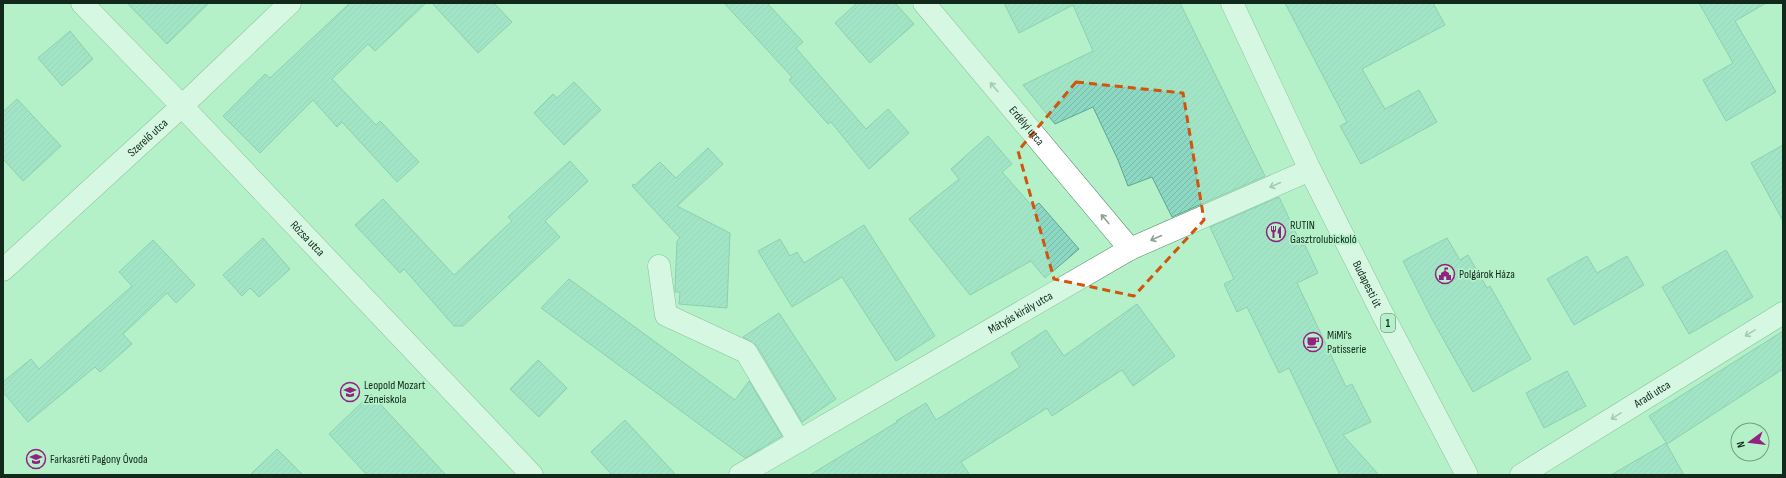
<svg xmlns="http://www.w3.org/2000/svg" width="1786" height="478" font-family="'Sofia Sans Condensed',sans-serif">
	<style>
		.building { fill: url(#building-hatch); stroke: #5ca894 }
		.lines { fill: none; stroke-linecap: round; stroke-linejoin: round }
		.minor-casing { stroke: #548c68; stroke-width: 23 }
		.major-casing { stroke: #548c68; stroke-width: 23 }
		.minor { stroke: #fff; stroke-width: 22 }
		.major { stroke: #fff; stroke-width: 22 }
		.oneway { stroke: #949e98 }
		.marked { fill: none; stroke: #d2540d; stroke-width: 3; stroke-dasharray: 8 5; stroke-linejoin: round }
		.labels { text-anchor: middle; stroke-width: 3.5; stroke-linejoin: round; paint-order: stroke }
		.shield { fill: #b4f0c8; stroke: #42644e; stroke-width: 1 }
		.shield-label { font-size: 11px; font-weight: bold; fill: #11281a }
		.street-label { font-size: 12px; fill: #11281a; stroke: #b4f0c8 }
		.poi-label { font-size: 12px; fill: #11281a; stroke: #b4f0c8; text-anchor: start }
	</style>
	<defs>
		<pattern id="building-hatch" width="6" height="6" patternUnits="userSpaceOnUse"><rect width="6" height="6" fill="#8cd8c3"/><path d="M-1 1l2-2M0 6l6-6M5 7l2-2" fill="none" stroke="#78b9a7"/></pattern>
	</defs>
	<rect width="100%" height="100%" fill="#b4f0c8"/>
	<g class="building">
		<polygon points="127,3 209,3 167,44"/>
		<polygon points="350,3 426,3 375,51 368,44 332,79 376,125 380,121 419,162 397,182 342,122 337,127 313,100 260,153 223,116 265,74 270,78"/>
		<polygon points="432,3 494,3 512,22 478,53"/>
		<polygon points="724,3 767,3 803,42 796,48 866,129 888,109 909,133 869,169 831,122 828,124 789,80 792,77"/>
		<polygon points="857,3 895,3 914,24 870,63 835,23"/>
		<polygon points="1004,3 1180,3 1265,176 1172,217 1152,177 1128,186 1118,160 1093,107 1055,124 1023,85 1093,51 1073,5 1019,33"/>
		<polygon points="1285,3 1433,3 1445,25 1362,69 1385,109 1419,90 1437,122 1361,164 1340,126 1347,122"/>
		<polygon points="1699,3 1766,3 1735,21 1776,92 1726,121 1703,80 1733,63"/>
		<polygon points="70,31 93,59 62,86 38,58"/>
		<polygon points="574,82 601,110 564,145 534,113 553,94 557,98"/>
		<polygon points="17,99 61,146 23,181 3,159 3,112"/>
		<polygon points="988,136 1012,164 1002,172 1033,207 1039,203 1079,249 1045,278 1031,261 970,295 909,219 959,179 951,169"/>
		<polygon points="1783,145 1783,221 1751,163"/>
		<polygon points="708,148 723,164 677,206 730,233 727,308 679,304 680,292 675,292 675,287 677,241 680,238 632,186 633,184 635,185 660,162 676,178"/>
		<polygon points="570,161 588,181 545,221 560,237 463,326 454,326 404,269 400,273 355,225 383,199 454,275 512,221 508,217"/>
		<polygon points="1279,197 1302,246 1305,245 1318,273 1297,283 1346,387 1352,384 1371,422 1343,435 1379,475 1340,475 1289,368 1279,373 1247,307 1237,312 1224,284 1234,279 1210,227"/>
		<polygon points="864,225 935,336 896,361 842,277 792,307 758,251 780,239 790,256 797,252 804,263"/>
		<polygon points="263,238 290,269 259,297 250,288 242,296 223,275"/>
		<polygon points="1447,238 1460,260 1468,255 1487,288 1490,286 1531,359 1473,392 1432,319 1403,261"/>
		<polygon points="153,240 195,285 176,303 167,293 123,334 132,344 100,372 95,367 28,422 3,392 3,382 31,359 39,369 132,286 119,272"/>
		<polygon points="1726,250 1753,297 1689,334 1662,287"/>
		<polygon points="1587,256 1597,273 1627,256 1644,285 1574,325 1547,279"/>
		<polygon points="569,279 735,400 749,381 782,436 745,458 541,308"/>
		<polygon points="1137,304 1175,356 1133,386 1122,370 1052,416 1047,408 961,462 970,475 810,475 897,422 896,421 926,403 936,420 1020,367 1011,353 1046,330 1064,356"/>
		<polygon points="779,313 836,399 802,422 757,346 743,337"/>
		<polygon points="1783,331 1783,369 1667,444 1649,416"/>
		<polygon points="538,360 567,388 539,417 510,389"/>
		<polygon points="1567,371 1586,406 1544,428 1526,393"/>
		<polygon points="371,394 446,475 367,475 329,434"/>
		<polygon points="625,420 676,475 612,475 591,452"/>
		<polygon points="1666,443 1684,475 1611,475"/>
		<polygon points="277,449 303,475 250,475"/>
	</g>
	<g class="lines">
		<defs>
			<g id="minor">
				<path id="s1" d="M 82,3 L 182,106 L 532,475"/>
				<path id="s2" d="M 924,3 L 1130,249"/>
				<polyline points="659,266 666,315 746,352 799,441"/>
				<path id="s3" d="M 3,270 L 182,106 L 290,3"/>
				<path id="s4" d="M 740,475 L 1130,249 L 1310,170"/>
				<path id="s5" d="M 1521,475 L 1783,313"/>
			</g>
			<g id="major">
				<path id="s6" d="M 1232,3 L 1310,170 L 1382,313 L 1467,475"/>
			</g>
		</defs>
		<use href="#minor" class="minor-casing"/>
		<use href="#major" class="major-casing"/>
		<use href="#minor" class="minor"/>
		<use href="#major" class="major"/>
	</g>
	<defs><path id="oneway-shaft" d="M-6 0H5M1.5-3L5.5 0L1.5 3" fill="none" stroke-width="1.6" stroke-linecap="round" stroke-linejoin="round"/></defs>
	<g class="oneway">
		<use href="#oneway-shaft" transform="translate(994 87) rotate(-130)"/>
		<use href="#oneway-shaft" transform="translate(1275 185) rotate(156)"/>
		<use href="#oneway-shaft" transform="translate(1105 219) rotate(-130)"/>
		<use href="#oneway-shaft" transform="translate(1156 238) rotate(156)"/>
		<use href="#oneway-shaft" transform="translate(1750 333) rotate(148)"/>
		<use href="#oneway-shaft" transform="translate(1616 416) rotate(148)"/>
	</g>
	<path d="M0 0H1786V478H0ZM 1076,82 L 1183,93 L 1204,220 L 1134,296 L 1054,279 L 1018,151 Z" fill="#b4f0c8" fill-opacity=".55" fill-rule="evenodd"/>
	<path class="marked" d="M 1076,82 L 1183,93 L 1204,220 L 1134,296 L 1054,279 L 1018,151 Z"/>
	<defs>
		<symbol id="restaurant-ring" viewBox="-11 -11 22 22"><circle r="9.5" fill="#b4f0c8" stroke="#922181" stroke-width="1.5"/><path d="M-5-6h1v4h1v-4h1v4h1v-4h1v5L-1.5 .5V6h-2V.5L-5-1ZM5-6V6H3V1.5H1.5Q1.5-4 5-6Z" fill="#922181"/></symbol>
		<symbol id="civic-ring" viewBox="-11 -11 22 22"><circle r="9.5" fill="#b4f0c8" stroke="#922181" stroke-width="1.5"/><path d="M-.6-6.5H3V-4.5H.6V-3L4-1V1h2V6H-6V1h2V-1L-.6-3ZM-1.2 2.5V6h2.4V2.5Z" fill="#922181"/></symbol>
		<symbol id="cafe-ring" viewBox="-11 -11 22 22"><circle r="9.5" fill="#b4f0c8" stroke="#922181" stroke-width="1.5"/><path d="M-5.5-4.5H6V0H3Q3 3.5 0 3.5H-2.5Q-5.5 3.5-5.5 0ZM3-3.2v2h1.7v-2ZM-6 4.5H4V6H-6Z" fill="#922181"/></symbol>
		<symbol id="school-ring" viewBox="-11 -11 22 22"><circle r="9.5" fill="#b4f0c8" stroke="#922181" stroke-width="1.5"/><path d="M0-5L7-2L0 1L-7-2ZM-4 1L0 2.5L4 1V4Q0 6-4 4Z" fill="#922181"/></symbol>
	</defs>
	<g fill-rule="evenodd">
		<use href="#restaurant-ring" x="1265" y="221" width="22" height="22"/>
		<use href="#civic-ring" x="1434" y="263" width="22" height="22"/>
		<use href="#cafe-ring" x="1302" y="331" width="22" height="22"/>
		<use href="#school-ring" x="339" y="381" width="22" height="22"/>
		<use href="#school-ring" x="25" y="448" width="22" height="22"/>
	</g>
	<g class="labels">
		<rect class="shield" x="1381" y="314" width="14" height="18" rx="3"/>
		<g class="shield-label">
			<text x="1388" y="327">1</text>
		</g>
		<g class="street-label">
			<text dy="4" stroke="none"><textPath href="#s2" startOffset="160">Erdélyi utca</textPath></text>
			<text dy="4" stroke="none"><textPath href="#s3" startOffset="196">Szerelő utca</textPath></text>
			<text dy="4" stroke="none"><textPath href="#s1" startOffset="326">Rózsa utca</textPath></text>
			<text dy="4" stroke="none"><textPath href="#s6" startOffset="312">Budapesti út</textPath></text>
			<text dy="4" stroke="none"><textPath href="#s4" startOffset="324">Mátyás király utca</textPath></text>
			<text dy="4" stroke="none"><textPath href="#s5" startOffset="154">Aradi utca</textPath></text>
		</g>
		<g class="poi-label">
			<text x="1290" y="229">RUTIN<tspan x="1290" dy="14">Gasztrolubickoló</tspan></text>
			<text x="1459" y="278">Polgárok Háza</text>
			<text x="1327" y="339">MiMi's<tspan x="1327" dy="14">Patisserie</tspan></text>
			<text x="364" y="389">Leopold Mozart<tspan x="364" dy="14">Zeneiskola</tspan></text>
			<text x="50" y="463">Farkasréti Pagony Óvoda</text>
		</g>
	</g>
	<rect width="1786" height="478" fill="none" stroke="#11281a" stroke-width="8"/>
	<g transform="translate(1750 442) rotate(255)"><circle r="19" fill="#b4f0c8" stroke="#73a082"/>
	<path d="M0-3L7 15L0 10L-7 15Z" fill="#922181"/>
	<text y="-6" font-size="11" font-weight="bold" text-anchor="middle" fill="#11281a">N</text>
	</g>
</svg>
